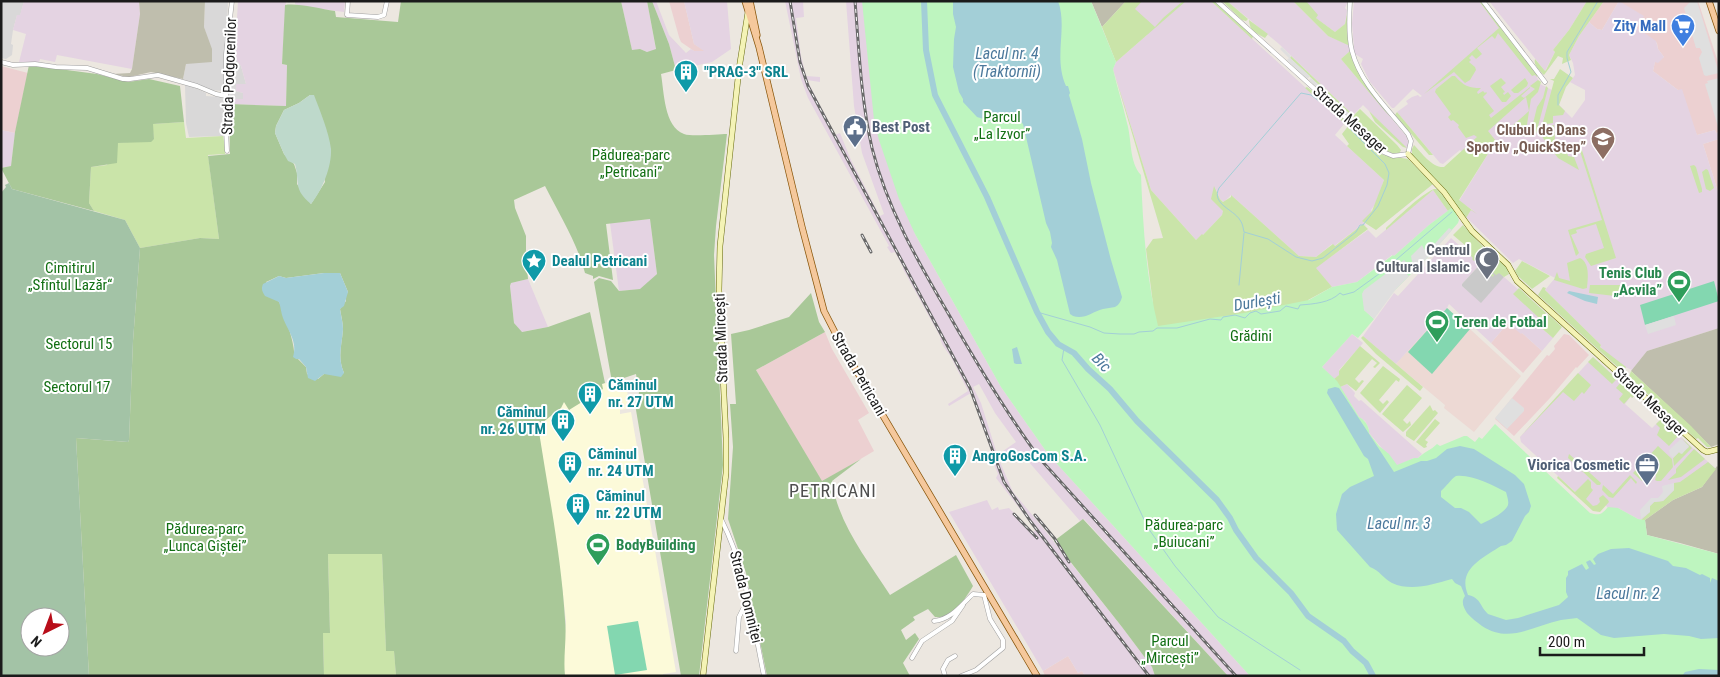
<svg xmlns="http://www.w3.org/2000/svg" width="1720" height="677" font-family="'Roboto Condensed',sans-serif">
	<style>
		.residential { fill: #d9d8d8 }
		.commercial { fill: #ecd0d1 }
		.industrial { fill: #e4d3e2; fill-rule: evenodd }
		.education { fill: #fcfad9 }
		.religious { fill: #c9c9c9 }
		.military { fill: #edd9d4 }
		.construction { fill: #bfbead }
		.grass { fill: #cae4a9 }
		.forest { fill: #a9c898; fill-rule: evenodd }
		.wetland { fill: #bed9cb }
		.cemetery { fill: #a3c3a6; fill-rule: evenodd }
		.park { fill: #bef5bf }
		.pitch { fill: #83d7b0 }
		.parking { fill: #dfdfdf }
		.water { fill: #a3cfd7; fill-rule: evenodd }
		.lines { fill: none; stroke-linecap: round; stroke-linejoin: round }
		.stream { stroke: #a3cfd7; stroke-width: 1 }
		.river { stroke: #a3cfd7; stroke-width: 6 }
		.street-casing { stroke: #9f9f9f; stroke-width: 5 }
		.secondary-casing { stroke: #64680b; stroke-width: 6 }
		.primary-casing { stroke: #88550a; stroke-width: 7 }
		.street { stroke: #fff; stroke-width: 4 }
		.secondary { stroke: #f4f3b6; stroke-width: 5 }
		.primary { stroke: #f5c89c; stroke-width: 5.5 }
		.rail-casing { stroke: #696969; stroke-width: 3 }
		.rail { stroke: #fff; stroke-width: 1; stroke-dasharray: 4; stroke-linecap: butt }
		.labels { text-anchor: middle; stroke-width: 4; stroke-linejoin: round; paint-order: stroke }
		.shop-label { font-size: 15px; font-weight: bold; fill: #366cbe; stroke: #fff; text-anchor: end }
		.culture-label { font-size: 15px; font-weight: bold; fill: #0d838f; stroke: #fff; text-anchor: start }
		.street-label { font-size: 15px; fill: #1b1b1b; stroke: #fff }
		.park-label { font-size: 15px; fill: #126f13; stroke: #fff }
		.service-label { font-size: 15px; font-weight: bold; fill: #4e5e75; stroke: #fff; text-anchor: start }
		.education-label { font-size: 15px; font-weight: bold; fill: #785e54; stroke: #fff; text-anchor: end }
		.worship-label { font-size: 15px; font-weight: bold; fill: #5b616d; stroke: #fff; text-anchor: end }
		.leisure-label { font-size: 15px; font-weight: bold; fill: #27864d; stroke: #fff; text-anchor: start }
		.water-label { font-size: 16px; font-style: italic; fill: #4c799c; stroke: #fff }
		.quarter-label { font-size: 18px; letter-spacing: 1px; fill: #4e4e4e; stroke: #fff }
	</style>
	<rect width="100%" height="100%" fill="#ece7e0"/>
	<g class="residential">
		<polygon points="1,1 24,1 20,16 17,15 13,30 11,44 13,45 12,55 6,59 1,58"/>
		<polygon points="205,1 228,1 224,91 210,90 183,79 186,64 207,37 204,27"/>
		<polygon points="229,53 236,53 236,59 241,66 246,84 236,91 243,93 243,99 229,99"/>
		<polygon points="187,84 206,93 206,96 221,97 224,99 223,136 189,137 186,123 185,85"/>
	</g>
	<g class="commercial">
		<polygon points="669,1 684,1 694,44 705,51 694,51 681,42 679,37"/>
		<polygon points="1604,1 1619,1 1602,30 1597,29 1589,22"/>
		<polygon points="1620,1 1698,1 1719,65 1719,132 1716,133 1715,130 1697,135 1678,90 1653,71 1655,62 1664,57 1658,49 1657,43 1637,28"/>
		<polygon points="1,66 28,73 15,133 1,130"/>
		<polygon points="1719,139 1719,195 1703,144"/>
		<polygon points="1508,323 1522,333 1542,351 1523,373 1491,343"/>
		<polygon points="825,332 832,349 869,413 858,420 874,451 822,482 756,370"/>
		<polygon points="1564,334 1569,335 1589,355 1577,368 1576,367 1550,398 1514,436 1495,419 1547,355 1549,356 1555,349 1554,346"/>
		<polygon points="1068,656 1078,673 1082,671 1085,676 1045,676 1043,671"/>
	</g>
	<g class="industrial">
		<polygon points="24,1 139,1 140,14 132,69 57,55 55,62 40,59 39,63 19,62 26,34 13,30 17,15 20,15"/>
		<polygon points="238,1 286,1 282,64 287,65 286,106 229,104 229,99 243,99 243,93 236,91 236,84 246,84 241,66 236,59 236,53 235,53"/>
		<polygon points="295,1 345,1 344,12 305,7 295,4"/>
		<polygon points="621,1 647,1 656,50 647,52 640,49 632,51"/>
		<polygon points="652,1 656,1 669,35 686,53 691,49 694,51 704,51 694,44 684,1 727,1 731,49 712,62 676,70 669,44"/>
		<path d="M 785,1 L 803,1 L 804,17 L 796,18 L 801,56 L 806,76 L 820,77 L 820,82 L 807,80 L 835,135 L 840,133 L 851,160 L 880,216 L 884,214 L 862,153 L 854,106 L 846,1 L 862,1 L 915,234 L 1001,387 L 1048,454 L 1250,676 L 1228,676 L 1084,519 L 1080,521 L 1022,454 L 1015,459 L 1010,454 L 1000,462 L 1013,492 L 1039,523 L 1122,627 L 1152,667 L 1155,676 L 1085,676 L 1082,671 L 1078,673 L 1068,656 L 1043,671 L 949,512 L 987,500 L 992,510 L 998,507 L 999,510 L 1009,508 L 1033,532 L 1036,530 L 996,478 L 998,474 L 992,460 L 994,459 L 971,393 L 949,406 L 948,404 L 968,391 L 951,357 L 943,346 L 940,339 L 941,338 L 903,269 L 903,267 L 895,252 L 891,253 L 887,247 L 889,246 L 808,98 L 801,79 ZM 979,384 L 995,413 L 1016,442 L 1003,451 L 998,457 L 981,403 L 973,387 Z"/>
		<polygon points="1134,1 1211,1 1343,122 1344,124 1335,135 1384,180 1376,203 1371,210 1372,211 1363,221 1366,226 1363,224 1334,246 1332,244 1316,257 1299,256 1231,195 1224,202 1220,199 1215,187 1223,212 1222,215 1203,235 1196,240 1151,190 1113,69 1116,62 1147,35 1123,12"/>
		<polygon points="1227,1 1293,1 1328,36 1354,47 1352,24 1354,1 1479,1 1537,77 1540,84 1562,95 1559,105 1572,118 1585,100 1585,90 1570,82 1575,75 1573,63 1569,55 1579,36 1589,22 1597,29 1602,30 1619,1 1644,16 1637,28 1656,41 1658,49 1664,57 1658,63 1655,62 1653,71 1678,90 1682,89 1697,135 1715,130 1716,133 1719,132 1719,139 1703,144 1719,195 1719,328 1647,351 1632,370 1625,367 1604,351 1600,346 1601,345 1545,290 1555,278 1519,259 1513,263 1466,217 1471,210 1474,211 1459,201 1496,141 1463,153 1460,150 1443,164 1440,163 1397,112 1408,104 1406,101 1412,97 1418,95 1420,97 1422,96 1413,89 1394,108 1392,108 1370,82 1361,64 1363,59 1350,51 1341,59 1407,137 1409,146 1412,149 1411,153 1363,105 1353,115 1279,44"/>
		<polygon points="1306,1 1348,1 1345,8 1347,10 1345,24 1335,32 1316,18"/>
		<polygon points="1489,1 1587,1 1569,30 1553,50 1555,52 1545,71"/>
		<polygon points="1,130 15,133 11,166 1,168"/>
		<polygon points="1433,190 1448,211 1429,225 1394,256 1392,255 1357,282 1332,287 1315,268 1368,230 1376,238"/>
		<polygon points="650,219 657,274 641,289 619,291 610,223"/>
		<polygon points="1451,238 1478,262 1482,257 1485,259 1462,284 1462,286 1481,302 1504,277 1544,312 1534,324 1537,327 1539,326 1553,338 1542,351 1522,333 1521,334 1508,323 1491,343 1449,304 1447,308 1396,364 1363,336 1394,293 1398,296"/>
		<polygon points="528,279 548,327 521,332 514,323 510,286 511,283"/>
		<polygon points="1352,334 1363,343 1339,370 1339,375 1334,379 1322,367"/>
		<polygon points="1593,357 1635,395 1632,398 1631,396 1625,404 1652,428 1661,419 1716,469 1645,520 1638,519 1618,508 1608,508 1604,503 1594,509 1521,442 1520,437"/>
		<polygon points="1347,384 1355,393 1354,396 1359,401 1361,400 1422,454 1418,458 1414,458 1397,466 1369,433 1369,429 1365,421 1359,417 1340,387"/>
	</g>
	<polygon class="education" points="625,379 630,408 620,410 620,414 631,412 676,672 663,674 663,676 565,676 563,658 566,621 562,586 538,426 561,408 564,401 569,410 602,384"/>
	<polygon class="religious" points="1485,259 1504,277 1481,303 1462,286 1462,284"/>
	<polygon class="military" points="1447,308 1521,376 1474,432 1444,408 1445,405 1396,364"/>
	<g class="construction">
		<polygon points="139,1 205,1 204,27 212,49 212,62 186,64 183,79 151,72 129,77 112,74 130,73 132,69 140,14"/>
		<polygon points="1091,1 1126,1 1102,27"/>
		<polygon points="1719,328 1719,444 1711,447 1690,426 1631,371 1647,351"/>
		<polygon points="1717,466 1719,468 1719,554 1680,543 1647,535 1645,520 1673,500 1702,487"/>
	</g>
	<g class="grass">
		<polygon points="1126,1 1142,1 1135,9 1155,27 1163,18 1183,1 1186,1 1116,62 1102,27"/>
		<polygon points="1211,1 1214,1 1253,36 1252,39"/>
		<polygon points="1222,1 1227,1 1248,19 1246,21 1242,20"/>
		<polygon points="1293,1 1306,1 1318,15 1316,18 1335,32 1345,24 1348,10 1350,46 1328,36"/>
		<polygon points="1479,1 1481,1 1537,73 1537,77 1535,75 1532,76 1498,33 1495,39 1492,36 1477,48 1482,54 1476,59 1472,55 1469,58 1471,60 1469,62 1475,67 1476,70 1470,80 1465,83 1454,72 1424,94 1499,28"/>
		<path d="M 1587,1 L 1604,1 L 1579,36 L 1569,55 L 1571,60 L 1562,64 L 1563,58 L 1558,56 L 1544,75 C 1540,71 1533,65 1535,59 L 1545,71 L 1546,70 L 1555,52 L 1553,50 L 1569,30 Z"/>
		<path d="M 1249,20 L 1268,34 L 1265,38 C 1255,32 1250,32 1249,20 Z"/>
		<polygon points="1350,51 1359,73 1389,116 1341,59"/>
		<polygon points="1291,56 1353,115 1352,116 1290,58"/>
		<polygon points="1113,69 1151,190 1196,240 1202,234 1203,235 1222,215 1223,211 1211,199 1214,186 1220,199 1223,202 1231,197 1231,195 1299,256 1316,257 1333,244 1335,246 1363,224 1368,229 1316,268 1332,287 1308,300 1307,361 1088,317 1153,304 1146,249 1153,239 1163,238"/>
		<polygon points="1560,69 1573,78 1566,87 1559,105 1565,111 1563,115 1553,116 1553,123 1547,124 1543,122 1554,81 1550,79 1554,79"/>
		<path d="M 1452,76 L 1455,76 C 1464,86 1468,88 1481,88 L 1477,92 L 1478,94 L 1483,91 L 1485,93 L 1486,92 L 1487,93 L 1483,97 L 1494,111 L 1489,115 L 1491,118 L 1530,87 L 1530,88 L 1521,96 L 1524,98 L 1535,89 L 1530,86 L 1538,80 L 1541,82 L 1538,92 L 1531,99 L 1525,137 L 1511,127 L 1529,111 L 1526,97 L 1488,131 L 1496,141 L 1459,200 L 1477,214 L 1471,210 L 1466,218 L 1438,183 L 1412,156 L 1412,149 L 1414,145 C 1422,153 1432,168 1444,167 L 1477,137 L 1474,135 L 1466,138 L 1458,127 L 1459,125 L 1453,120 L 1451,121 L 1448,117 L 1451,114 L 1435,92 L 1436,89 Z"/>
		<polygon points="1501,78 1506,83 1501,87 1505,92 1503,93 1504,95 1508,92 1511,96 1506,102 1502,102 1490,86"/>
		<polygon points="1525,78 1528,83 1527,86 1518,93 1514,93 1511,90"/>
		<polygon points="1546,86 1548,88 1547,92 1536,134 1531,132 1537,107 1543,98"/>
		<polygon points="1307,87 1326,101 1347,121 1340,128 1344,124 1343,122 1305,88"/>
		<path d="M 1360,109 L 1397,145 L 1401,150 L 1399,154 C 1379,154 1364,132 1350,119 Z"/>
		<polygon points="1369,111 1407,148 1403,147 1375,122"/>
		<polygon points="1397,112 1433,155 1429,155 1395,115"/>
		<polygon points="184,122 186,138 223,136 226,151 225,154 208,155 219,239 200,238 140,248 125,220 94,211 89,203 91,167 107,165 118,143 154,139 152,124"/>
		<polygon points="1349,125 1383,155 1408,159 1433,184 1376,230 1362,221 1372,211 1384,180 1347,146 1349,144 1342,134"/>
		<polygon points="1543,125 1546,127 1554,125 1555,140 1565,153 1567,152 1568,156 1574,157 1579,170 1558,158 1543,138 1541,132"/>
		<polygon points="1580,144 1616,258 1591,266 1585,257 1586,254 1604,248 1596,224 1576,230 1577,233 1571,235 1579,253 1576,256 1568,230 1602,220 1578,145"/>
		<polygon points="1694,165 1696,167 1702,189 1702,192 1699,193 1690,166"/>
		<polygon points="1706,169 1708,170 1714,188 1710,191 1706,189 1702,172"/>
		<path d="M 1434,189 L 1437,189 L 1453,207 L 1448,211 L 1433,190 L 1386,230 L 1386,228 C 1398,217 1420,195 1434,189 Z"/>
		<polygon points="1463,225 1485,249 1483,252 1480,250 1474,256 1477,259 1474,261 1472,259 1473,258 1464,249 1466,246 1453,235"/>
		<polygon points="1494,256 1507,268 1509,274 1504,277 1499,273 1496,275 1486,266 1485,268 1494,275 1493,277 1482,267"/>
		<path d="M 1580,258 C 1590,263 1588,278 1587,288 L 1583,289 L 1554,280 L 1557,272 L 1559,278 L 1570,281 L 1567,263 Z"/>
		<polygon points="1522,261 1550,276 1532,289 1518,276 1515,271"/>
		<polygon points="1590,285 1623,285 1627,293 1615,296 1589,293"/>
		<polygon points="1543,287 1546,288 1545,290 1601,345 1600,347 1626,367 1623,372 1538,295"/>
		<polygon points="1519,288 1546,313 1536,326 1533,322 1538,317 1513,294"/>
		<polygon points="1548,314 1562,327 1553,338 1539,326"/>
		<polygon points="1363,336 1423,387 1420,391 1376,354 1361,338"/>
		<polygon points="1360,346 1380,363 1375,368 1373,367 1377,363 1372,359 1355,379 1359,383 1362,380 1364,381 1356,391 1347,384 1340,387 1334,379 1339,375 1339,371"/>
		<polygon points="1593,357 1617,379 1612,384 1588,362"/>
		<polygon points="1383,366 1400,379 1399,382 1396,380 1379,400 1383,404 1387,400 1389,402 1380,413 1360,393"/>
		<polygon points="1631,371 1691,426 1711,447 1707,447 1698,438 1696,439 1629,377"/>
		<polygon points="1578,373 1591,385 1584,394 1582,392 1574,401 1563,392 1520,437"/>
		<polygon points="1621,382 1635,395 1632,398 1631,396 1624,404 1619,399 1623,394 1616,388"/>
		<polygon points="1407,385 1422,398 1403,420 1407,424 1410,421 1411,425 1403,432 1382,414"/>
		<polygon points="1430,405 1433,411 1435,410 1438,413 1414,441 1406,436 1406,432"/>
		<polygon points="1435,419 1440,423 1425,440 1428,442 1426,445 1427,447 1424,448 1416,442"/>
		<polygon points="1661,419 1679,435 1669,446 1657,435 1660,428 1656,424"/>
		<polygon points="1681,437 1692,448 1674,466 1673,458 1679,452 1681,454 1689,447"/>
		<polygon points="1658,446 1672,459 1673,467 1661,481 1657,481 1655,480 1656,476 1653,472 1650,473 1642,481 1633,473"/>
		<polygon points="1694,449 1705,459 1681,477 1668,480 1676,473 1676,469"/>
		<polygon points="1569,454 1601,483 1600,485 1597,485 1568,458"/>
		<polygon points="1708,462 1716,469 1702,487 1673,500 1645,520 1641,520 1650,512 1650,506 1654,502 1663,501 1674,490 1674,483 1680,482"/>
		<polygon points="1630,475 1637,482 1636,484 1631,478 1613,498 1609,497 1602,490 1603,485 1613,494"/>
		<polygon points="1558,476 1575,492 1588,479 1591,482 1591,488 1593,490 1586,499 1593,506 1597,505 1600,502 1599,498 1603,495 1608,500 1609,502 1600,512 1593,511 1557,478"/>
		<polygon points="328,554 382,554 386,650 394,650 396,676 324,676 323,633 330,633"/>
	</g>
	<g class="forest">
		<path d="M 401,1 L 621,1 L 632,50 L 640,49 L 647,52 L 656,49 L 647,1 L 652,1 L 669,44 L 676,70 L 661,74 C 664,91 664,127 684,134 C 692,137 718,134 727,134 L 716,226 L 714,255 L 723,465 L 699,676 L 681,676 L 635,404 L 639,393 L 636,374 L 612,382 L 594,282 L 599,278 L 611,281 L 619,291 L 640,289 L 657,274 L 650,219 L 606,224 L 613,280 L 599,276 L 593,279 L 593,276 L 585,273 C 577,242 559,214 545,186 L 514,200 L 515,208 L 526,236 L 526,252 L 528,279 L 511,283 L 510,286 L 514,323 L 522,332 L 548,327 L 590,312 L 605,383 L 602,384 L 603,389 L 569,410 L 564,402 L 561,408 L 538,426 C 548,490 561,554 565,619 C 567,638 563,657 565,676 L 396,676 L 394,651 L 386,651 L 382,554 L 328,554 L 330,633 L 323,633 L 324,676 L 89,676 L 76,438 L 128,442 L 129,440 L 133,341 L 140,248 L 200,238 L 219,239 L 208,156 L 230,154 L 229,104 L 286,106 L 287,65 L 282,64 L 285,5 C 298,3 320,9 335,11 L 336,17 L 398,22 ZM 310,95 L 325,182 L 311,204 L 297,184 L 297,173 L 294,164 L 284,154 L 275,133 L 276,126 L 284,110 L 299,103 ZM 324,273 L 340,273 L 348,292 L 346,295 L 346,301 L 340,309 C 341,315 343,323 343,329 C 342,345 337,357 344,373 L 324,374 L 318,379 L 307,374 L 306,367 L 294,355 C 296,348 284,310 279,302 C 274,296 270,289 266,282 L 279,276 L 286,278 Z"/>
		<polygon points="29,65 97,74 128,82 149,79 180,86 184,122 153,124 154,139 151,142 118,143 117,163 91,167 89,203 94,211 12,189 1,168 11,166 15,132"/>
		<path d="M 811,293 L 819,322 L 825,332 L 756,370 L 822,481 L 861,459 L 832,481 C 838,524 867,559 890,595 L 956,555 L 973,586 C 965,599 953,619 935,617 L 928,609 L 913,617 L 915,620 L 901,630 L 906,640 L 915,633 L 919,639 L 903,663 L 910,676 L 767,676 L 746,573 L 728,519 L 733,447 L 730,404 L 736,404 L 731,334 L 749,330 L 789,317 Z"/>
		<polygon points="1083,519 1228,676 1155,676 1152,667 1122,627 1054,541"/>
	</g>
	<path class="wetland" d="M 310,95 L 314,95 C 320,111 329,132 331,149 C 332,166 322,191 311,204 C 293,189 300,183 295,164 L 288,161 L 284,154 L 275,133 L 276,126 L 284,110 L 299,103 Z"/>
	<path class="cemetery" d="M 9,183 L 12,189 L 125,220 L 140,248 L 133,341 L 129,440 L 128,442 L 76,438 L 89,676 L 1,676 L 1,193 L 6,187 L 5,185 ZM 30,617 L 60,617 L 60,647 L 30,647 Z"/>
	<path class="park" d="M 862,1 L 1091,1 L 1116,62 L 1113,69 C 1117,87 1123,105 1127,123 C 1132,140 1129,162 1141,175 C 1143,226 1146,277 1158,326 L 1244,313 L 1309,300 L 1332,287 L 1357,282 L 1393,255 L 1394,256 L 1429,225 L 1453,207 L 1459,220 L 1458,223 L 1431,254 L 1396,289 L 1364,310 L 1374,319 L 1358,338 L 1352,334 L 1322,367 L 1337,381 L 1359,417 C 1364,419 1370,427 1369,433 L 1379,446 L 1389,454 L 1397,465 L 1414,458 L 1418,458 C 1424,452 1431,450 1437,444 L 1440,446 L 1464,436 L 1467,436 L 1475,442 L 1479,437 L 1482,439 L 1495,424 L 1590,513 C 1600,516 1602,514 1608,507 L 1618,508 L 1638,519 L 1645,520 L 1647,535 L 1719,554 L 1719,676 L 1250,676 L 1048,454 L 1001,387 L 915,234 L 899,199 L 879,140 L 874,120 Z"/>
	<g class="pitch">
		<polygon points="1714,281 1719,301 1645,325 1640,305"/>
		<polygon points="1447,308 1470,329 1432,374 1408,352"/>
		<polygon points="638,621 647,670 615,675 607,626"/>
	</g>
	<g class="parking">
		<polygon points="1691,1 1697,1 1719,73 1706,76 1704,75 1699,58 1702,52 1700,48 1696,48 1684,8"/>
		<polygon points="1282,47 1291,56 1290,58 1310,76 1307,79 1287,60 1289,58 1280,49"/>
		<polygon points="1311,78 1352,116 1350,119 1309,80"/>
		<polygon points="1719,78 1719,130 1705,84 1708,83 1707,81"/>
		<polygon points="1449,228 1452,230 1432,253 1429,250"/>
		<polygon points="1422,245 1424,249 1431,254 1414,271 1411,256"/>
		<polygon points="1404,260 1407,263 1401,269 1409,276 1396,289 1374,319 1364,310 1362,294 1364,290"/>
		<polygon points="1674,316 1676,325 1648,334 1645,325"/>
		<polygon points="1512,398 1524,408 1524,411 1507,429 1495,418"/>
		<polygon points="1681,439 1689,446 1682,454 1679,452 1673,458 1670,455 1669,450"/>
		<polygon points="1674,483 1674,490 1663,501 1654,502 1650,506 1650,512 1641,519 1640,510 1651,498 1658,498 1663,492 1662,486"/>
	</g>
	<g class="water">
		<path d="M 953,1 L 1058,1 C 1068,28 1053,57 1066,86 L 1068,86 L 1070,93 L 1069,95 L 1082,139 L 1091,183 L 1111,260 L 1122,297 C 1121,301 1119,305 1115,307 C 1111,308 1107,308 1103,309 C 1092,312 1084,320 1073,316 L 1070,314 L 1057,260 L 1051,247 L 1052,243 L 1050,232 L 1046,223 L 1023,124 L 1017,118 L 997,123 L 977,117 L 963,102 L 963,99 L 959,92 L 953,67 L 954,39 L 956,27 L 953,14 Z"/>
		<path d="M 324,273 L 340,273 L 348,292 L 344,306 L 340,309 C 341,316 343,323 343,329 C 342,345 337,357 344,373 L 341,377 L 324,374 L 315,381 L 308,378 L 306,367 L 299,359 L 296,359 L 293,357 C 298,342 288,331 283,318 C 281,313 281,308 279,302 L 265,296 C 262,291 261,289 263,284 L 279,276 L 286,278 Z"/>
		<polygon points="1569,291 1598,297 1597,304 1585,301 1567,293"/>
		<polygon points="1017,347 1022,364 1016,364 1014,363 1012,349"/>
		<path d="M 1335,387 L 1339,388 L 1394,472 L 1421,461 L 1427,461 L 1436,458 L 1447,449 L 1460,446 L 1474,449 L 1515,475 L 1524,484 L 1531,506 L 1529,512 L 1525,516 L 1512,541 L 1506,545 L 1501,546 C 1483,558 1457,569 1468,595 C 1481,598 1479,605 1488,614 L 1506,620 L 1518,618 L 1559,605 L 1568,597 L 1566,592 L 1566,578 L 1568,575 L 1568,571 L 1582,564 L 1586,570 L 1589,568 L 1586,562 L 1590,560 L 1594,565 L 1596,564 L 1593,559 L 1598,554 L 1611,549 L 1629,548 L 1668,561 L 1673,566 L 1686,568 L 1700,575 L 1702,574 L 1710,578 L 1710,583 L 1712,578 L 1719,581 L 1719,638 L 1701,639 L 1689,636 L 1664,634 L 1614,638 L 1601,635 L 1577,618 C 1572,619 1566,619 1561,620 C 1533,626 1509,644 1482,626 C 1477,622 1471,618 1467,613 C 1463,607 1461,601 1465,596 L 1461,586 L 1455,583 L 1452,579 C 1433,584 1412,592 1392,583 C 1384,579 1379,570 1370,567 L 1337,530 L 1336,514 L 1342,494 L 1350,487 L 1374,476 L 1368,459 L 1364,456 L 1327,393 L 1328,389 ZM 1456,476 C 1472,474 1492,485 1506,492 C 1507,496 1509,501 1508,505 C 1505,513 1488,521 1481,524 L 1469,512 L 1461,508 L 1455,508 L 1441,497 L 1441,491 C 1447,486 1450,480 1456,476 Z"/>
		<polygon points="1699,669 1719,670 1719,676 1682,676 1685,672"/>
	</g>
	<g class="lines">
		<g class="stream">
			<polyline points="289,2 289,1"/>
			<path d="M 1319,101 L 1311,95 L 1301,93 L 1219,188 C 1211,204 1233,209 1240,220 C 1243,224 1243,228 1244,232 L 1268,239 L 1296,257 L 1312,261 L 1323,258 L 1356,232 L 1360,225 L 1363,225 L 1378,206 L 1387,185 L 1389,173 L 1385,164 L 1348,127"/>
			<polyline points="1558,105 1558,95 1571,72 1567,58 1567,52 1598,1"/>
			<polyline points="1239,285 1244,233"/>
			<path d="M 1037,312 L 1090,327 L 1104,333 L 1120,334 L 1134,334 L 1139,332 L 1153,331 L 1157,328 L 1177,328 L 1210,319 L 1221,320 L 1223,317 L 1235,315 L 1245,318 L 1250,313 L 1256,311 L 1261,314 L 1280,311 L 1286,306 L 1298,309 L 1300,305 C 1313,304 1330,303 1340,293 L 1343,295 L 1354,292 L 1383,271 L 1452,212"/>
			<polyline points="1064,348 1062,360 1100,425 1148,528 1175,566 1218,617 1300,670"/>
		</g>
		<polyline class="river" points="924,1 926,50 935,95 987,197 1037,312 1048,332 1058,344 1074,353 1088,369 1110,389 1137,421 1217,500 1230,518 1236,530 1256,558 1291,593 1308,616 1344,641 1352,651 1366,663 1373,676"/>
		<defs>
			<g id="street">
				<polyline points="348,1 347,15 378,17 384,15 387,1"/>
				<path d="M 1217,1 L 1328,101 L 1381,151 L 1393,156 L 1408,154 L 1411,141 L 1408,134 C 1388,109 1360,83 1352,51 C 1348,36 1349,17 1350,1"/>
				<polyline points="1483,1 1545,82"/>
				<polyline points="1,62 13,65 35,64 56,67 87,68 123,79 130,79 158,75 197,86 216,94 226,96"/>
				<polyline points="227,151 226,129 226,54 232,1"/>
				<path d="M 721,519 C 746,568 753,623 764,676"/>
				<path d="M 934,621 C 952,619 961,605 973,594 L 984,595"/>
				<polyline points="736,651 739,617 748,599"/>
				<polyline points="912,658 922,641 952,621 963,605"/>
				<polyline points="945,676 943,669 948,660 955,656"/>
				<polyline points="961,676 976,670 1003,648 1003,640 990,619 984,595"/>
			</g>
			<g id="secondary">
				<polyline points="1408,154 1444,192 1472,231 1508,265 1517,281 1703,450 1707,452 1719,449"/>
				<polyline points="703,676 726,473 726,438 719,290 720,246 739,69 748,12"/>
			</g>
			<g id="primary">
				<polyline points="745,1 759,47 802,227 824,311 843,348 1037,676"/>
				<polyline points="750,1 757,35"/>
				<polyline points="1709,1 1719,31"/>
			</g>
		</defs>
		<use href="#street" class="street-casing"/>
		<use href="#secondary" class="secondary-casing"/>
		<use href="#primary" class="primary-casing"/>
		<use href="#street" class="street"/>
		<use href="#secondary" class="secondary"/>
		<use href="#primary" class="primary"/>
		<defs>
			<g id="rail">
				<polyline points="790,1 800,62 808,86 970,388 1004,482 1031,522 1149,676"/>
				<path d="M 855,1 C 859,50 861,100 872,148 C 887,208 917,260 948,313 C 977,364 1006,413 1041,460 L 1236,676"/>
				<polyline points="862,235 871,252"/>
				<polyline points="1014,514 1037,538"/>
				<polyline points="1035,515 1055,539 1069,562"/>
			</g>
		</defs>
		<use href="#rail" class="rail-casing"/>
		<use href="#rail" class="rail"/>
	</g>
	<defs>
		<symbol id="supermarket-pin" viewBox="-11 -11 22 30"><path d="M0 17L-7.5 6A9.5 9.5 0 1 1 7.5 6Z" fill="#3f7fe0" stroke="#fff"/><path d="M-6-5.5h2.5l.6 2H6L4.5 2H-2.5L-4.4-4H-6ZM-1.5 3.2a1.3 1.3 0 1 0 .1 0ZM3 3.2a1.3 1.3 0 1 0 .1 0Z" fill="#fff"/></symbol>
		<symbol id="building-pin" viewBox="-11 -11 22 30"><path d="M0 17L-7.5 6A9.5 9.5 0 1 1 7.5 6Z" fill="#0f9aa8" stroke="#fff"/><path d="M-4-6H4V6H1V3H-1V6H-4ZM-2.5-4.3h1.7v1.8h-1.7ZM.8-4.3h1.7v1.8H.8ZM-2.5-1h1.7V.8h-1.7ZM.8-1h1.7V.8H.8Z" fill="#fff"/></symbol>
		<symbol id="civic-pin" viewBox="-11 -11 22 30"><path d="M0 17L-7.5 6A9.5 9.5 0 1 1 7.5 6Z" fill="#5c6f8a" stroke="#fff"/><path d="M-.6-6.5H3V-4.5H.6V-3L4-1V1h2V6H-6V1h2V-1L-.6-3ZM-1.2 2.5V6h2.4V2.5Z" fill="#fff"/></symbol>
		<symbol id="school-pin" viewBox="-11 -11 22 30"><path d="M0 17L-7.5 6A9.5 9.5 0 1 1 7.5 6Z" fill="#8d6e63" stroke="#fff"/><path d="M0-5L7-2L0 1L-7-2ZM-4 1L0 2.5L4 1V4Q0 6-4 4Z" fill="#fff"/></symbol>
		<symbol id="mosque-pin" viewBox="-11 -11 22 30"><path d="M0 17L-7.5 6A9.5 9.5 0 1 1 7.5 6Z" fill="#6b7280" stroke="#fff"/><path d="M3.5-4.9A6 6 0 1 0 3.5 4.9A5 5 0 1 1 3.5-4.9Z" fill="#fff"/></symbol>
		<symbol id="sight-pin" viewBox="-11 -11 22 30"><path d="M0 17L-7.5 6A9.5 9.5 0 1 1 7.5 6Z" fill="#0f9aa8" stroke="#fff"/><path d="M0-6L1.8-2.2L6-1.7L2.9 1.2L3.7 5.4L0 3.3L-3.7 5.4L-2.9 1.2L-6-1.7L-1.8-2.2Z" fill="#fff"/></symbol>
		<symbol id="stadium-pin" viewBox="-11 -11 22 30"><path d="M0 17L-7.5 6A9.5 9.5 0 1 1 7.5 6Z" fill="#2e9e5b" stroke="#fff"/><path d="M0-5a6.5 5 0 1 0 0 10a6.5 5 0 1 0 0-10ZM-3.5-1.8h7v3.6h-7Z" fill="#fff"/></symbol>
		<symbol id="office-pin" viewBox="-11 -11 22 30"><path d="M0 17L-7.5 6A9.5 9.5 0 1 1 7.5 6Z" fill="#5c6f8a" stroke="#fff"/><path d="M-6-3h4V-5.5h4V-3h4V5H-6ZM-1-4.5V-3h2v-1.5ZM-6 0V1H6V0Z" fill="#fff"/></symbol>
	</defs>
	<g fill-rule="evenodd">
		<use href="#supermarket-pin" x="1669" y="12" width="28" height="38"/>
		<use href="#building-pin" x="672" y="58" width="28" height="38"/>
		<use href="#civic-pin" x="841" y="113" width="28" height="38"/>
		<use href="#school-pin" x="1589" y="125" width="28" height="38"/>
		<use href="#mosque-pin" x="1473" y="245" width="28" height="38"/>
		<use href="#sight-pin" x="520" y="247" width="28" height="38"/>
		<use href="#stadium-pin" x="1665" y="268" width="28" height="38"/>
		<use href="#stadium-pin" x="1423" y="308" width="28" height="38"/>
		<use href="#building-pin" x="576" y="380" width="28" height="38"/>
		<use href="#building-pin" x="549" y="407" width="28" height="38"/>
		<use href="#building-pin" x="941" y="442" width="28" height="38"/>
		<use href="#building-pin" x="556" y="449" width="28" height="38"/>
		<use href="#office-pin" x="1633" y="451" width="28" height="38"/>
		<use href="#building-pin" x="564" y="491" width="28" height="38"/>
		<use href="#stadium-pin" x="584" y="531" width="28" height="38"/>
	</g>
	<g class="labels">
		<g class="shop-label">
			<text x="1666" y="31">Zity Mall</text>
		</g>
		<g class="culture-label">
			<text x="704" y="77">"PRAG-3" SRL</text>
			<text x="552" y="266">Dealul Petricani</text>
			<text x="608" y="390">Căminul<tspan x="608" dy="17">nr. 27 UTM</tspan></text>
			<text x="546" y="417" text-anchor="end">Căminul<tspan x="546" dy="17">nr. 26 UTM</tspan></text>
			<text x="588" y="459">Căminul<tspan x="588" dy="17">nr. 24 UTM</tspan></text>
			<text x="972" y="461">AngroGosCom S.A.</text>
			<text x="596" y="501">Căminul<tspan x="596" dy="17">nr. 22 UTM</tspan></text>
		</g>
		<g class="street-label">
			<text transform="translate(229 76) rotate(-88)" y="5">Strada Podgorenilor</text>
			<text transform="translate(1350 120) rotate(42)" y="5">Strada Mesager</text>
			<text transform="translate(721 338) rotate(-92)" y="5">Strada Mircești</text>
			<text transform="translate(859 374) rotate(60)" y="5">Strada Petricani</text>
			<text transform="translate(1650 402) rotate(43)" y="5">Strada Mesager</text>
			<text transform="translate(746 597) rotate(76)" y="5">Strada Domniței</text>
		</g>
		<g class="park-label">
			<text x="1002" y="122">Parcul<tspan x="1002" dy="17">„La Izvor”</tspan></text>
			<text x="631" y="160">Pădurea-parc<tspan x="631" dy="17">„Petricani”</tspan></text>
			<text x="70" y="273">Cimitirul<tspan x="70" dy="17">„Sfîntul Lazăr“</tspan></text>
			<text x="1251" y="341">Grădini</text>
			<text x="79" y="349">Sectorul 15</text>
			<text x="77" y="392">Sectorul 17</text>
			<text x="1184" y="530">Pădurea-parc<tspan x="1184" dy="17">„Buiucani”</tspan></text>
			<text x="205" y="534">Pădurea-parc<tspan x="205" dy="17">„Lunca Gîștei”</tspan></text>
			<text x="1170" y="646">Parcul<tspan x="1170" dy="17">„Mircești”</tspan></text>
		</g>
		<g class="service-label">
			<text x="872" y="132">Best Post</text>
			<text x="1630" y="470" text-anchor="end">Viorica Cosmetic</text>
		</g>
		<g class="education-label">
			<text x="1586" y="135">Clubul de Dans<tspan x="1586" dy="17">Sportiv „QuickStep”</tspan></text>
		</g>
		<g class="worship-label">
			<text x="1470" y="255">Centrul<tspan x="1470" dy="17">Cultural Islamic</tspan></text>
		</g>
		<g class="leisure-label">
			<text x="1662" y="278" text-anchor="end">Tenis Club<tspan x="1662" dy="17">„Acvila”</tspan></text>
			<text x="1454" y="327">Teren de Fotbal</text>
			<text x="616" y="550">BodyBuilding</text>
		</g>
		<g class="water-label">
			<text x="1007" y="59">Lacul nr. 4<tspan x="1007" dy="18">(Traktornîi)</tspan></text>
			<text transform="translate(1257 301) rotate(-10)" y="6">Durlești</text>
			<text transform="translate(1102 362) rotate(46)" y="6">Bîc</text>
			<text x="1399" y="529">Lacul nr. 3</text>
			<text x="1628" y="599">Lacul nr. 2</text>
		</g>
		<g class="quarter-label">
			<text x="833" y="497">PETRICANI</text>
		</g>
	</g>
	<rect width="1720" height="677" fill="none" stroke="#1b1b1b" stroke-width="5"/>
	<g transform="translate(45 632) rotate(222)"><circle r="24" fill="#ffffff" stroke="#a4a4a4"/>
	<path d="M0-4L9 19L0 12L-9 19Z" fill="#b80d19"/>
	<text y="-8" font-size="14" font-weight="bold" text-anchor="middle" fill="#1b1b1b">N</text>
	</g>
	<path d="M1540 647v8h104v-8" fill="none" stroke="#1b1b1b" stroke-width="2.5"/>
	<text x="1548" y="647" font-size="15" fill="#1b1b1b" stroke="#ffffff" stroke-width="4" paint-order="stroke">200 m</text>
</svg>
